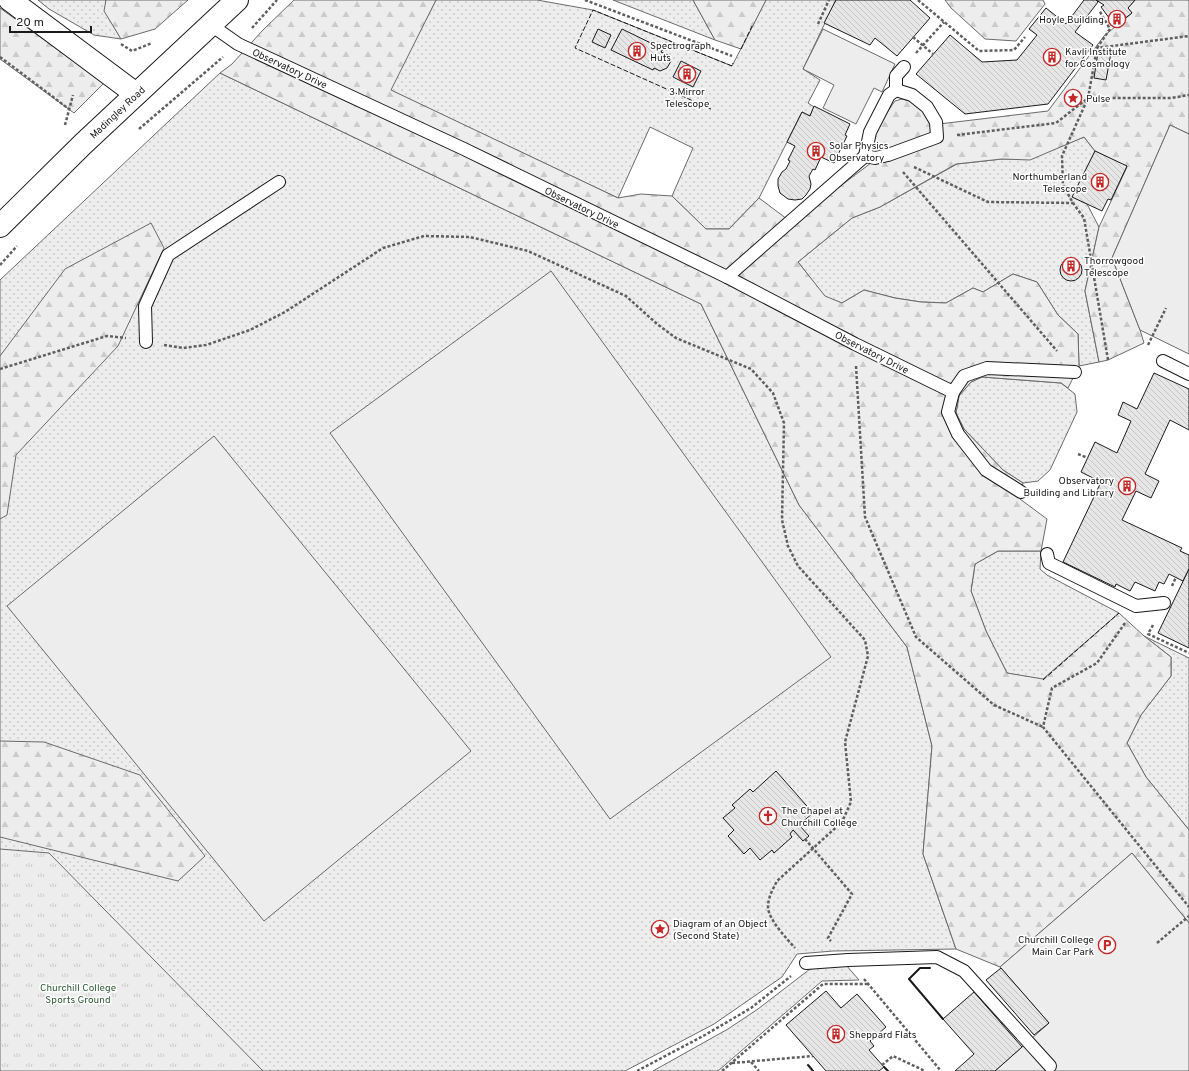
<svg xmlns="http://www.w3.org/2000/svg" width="1189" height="1071" font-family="Overpass,sans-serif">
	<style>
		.grass { fill: url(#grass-dots); stroke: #6a6a6a }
		.forest { fill: url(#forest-firs); stroke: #6a6a6a }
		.park { fill: url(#park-tufts); stroke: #6a6a6a }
		.pitch { fill: #ededed; stroke: #6a6a6a }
		.building { fill: url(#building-back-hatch); stroke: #1a1a1a }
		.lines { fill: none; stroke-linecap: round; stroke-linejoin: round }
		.service-casing { stroke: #1a1a1a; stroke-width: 14 }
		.minor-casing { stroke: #1a1a1a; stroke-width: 24 }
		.primary-casing { stroke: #1a1a1a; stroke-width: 24 }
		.path { stroke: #5f5f5f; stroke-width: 2.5; stroke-dasharray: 3 2; stroke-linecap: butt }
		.service { stroke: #fff; stroke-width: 12 }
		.minor { stroke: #fff; stroke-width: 22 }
		.primary { stroke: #fff; stroke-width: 22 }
		.path-bridge { stroke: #5f5f5f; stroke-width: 2.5; stroke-dasharray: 3 2; stroke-linecap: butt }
		.fence { stroke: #1a1a1a; stroke-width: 1; stroke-dasharray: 5 2; stroke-linecap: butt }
		.wall { stroke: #1a1a1a; stroke-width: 2 }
		.labels { text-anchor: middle; stroke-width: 3; stroke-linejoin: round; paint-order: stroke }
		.poi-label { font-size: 10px; fill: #1a1a1a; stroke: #fff; text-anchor: start }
		.street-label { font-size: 10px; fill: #1a1a1a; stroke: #fff }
		.park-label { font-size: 10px; fill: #2b5a34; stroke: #fff }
	</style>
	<defs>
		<pattern id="grass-dots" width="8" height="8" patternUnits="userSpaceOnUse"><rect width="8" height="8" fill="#ededed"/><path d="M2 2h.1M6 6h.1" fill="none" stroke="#cbcbcb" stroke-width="1.8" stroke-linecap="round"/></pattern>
		<pattern id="forest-firs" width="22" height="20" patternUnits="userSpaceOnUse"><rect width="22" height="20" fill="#ededed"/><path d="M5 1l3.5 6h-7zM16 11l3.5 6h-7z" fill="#cbcbcb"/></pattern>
		<pattern id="park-tufts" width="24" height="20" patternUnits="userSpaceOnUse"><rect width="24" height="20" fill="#ededed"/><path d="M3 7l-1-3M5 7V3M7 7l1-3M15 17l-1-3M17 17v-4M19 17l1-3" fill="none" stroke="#cbcbcb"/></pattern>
		<pattern id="building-back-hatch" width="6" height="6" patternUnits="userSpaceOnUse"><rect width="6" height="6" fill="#e6e6e6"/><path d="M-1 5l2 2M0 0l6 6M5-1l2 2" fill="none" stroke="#c5c5c5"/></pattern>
	</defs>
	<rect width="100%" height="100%" fill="#fff"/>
	<g class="grass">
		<polygon points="38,0 106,0 105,11 121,39 94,35 49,9"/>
		<polygon points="436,0 537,0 593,10 732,66 766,0 836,0 803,69 820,80 808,103 814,107 810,116 802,112 759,198 729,229 706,229 672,196 693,148 650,127 618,198 390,90"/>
		<polygon points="613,0 693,0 715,40"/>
		<polygon points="220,73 701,304 799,505 907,647 932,746 923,854 956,949 833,951 797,954 782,977 714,1024 625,1071 0,1071 0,280"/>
		<polygon points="1084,137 1095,151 1073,197 1087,204 1099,227 1085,291 1099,362 1079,366 1078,334 1058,315 1037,282 1013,274 983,292 973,288 946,303 921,302 895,298 864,290 842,303 825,297 798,262 852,218 880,207 957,164 1002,159 1030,159"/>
		<polygon points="982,377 1061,383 1075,394 1077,412 1050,470 1038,481 1023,483 1003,470 964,429 956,413 959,396 971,382"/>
		<polygon points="998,551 1041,551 1040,569 1047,575 1119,613 1043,680 1007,673 986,631 971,591 975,564"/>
		<polygon points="1144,636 1189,658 1189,830 1146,777 1127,743 1141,715 1171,676 1171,657"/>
		<polygon points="846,965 859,980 822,981 718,1071 653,1071 728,1029 758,1009 810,969"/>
	</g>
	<g class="forest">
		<polygon points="106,0 188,0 155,29 121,39 104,11"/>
		<polygon points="294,0 436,0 391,90 618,198 641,194 672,196 706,229 729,229 759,198 795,225 839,187 871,163 939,139 939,124 1048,111 1104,36 1132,13 1128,8 1135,0 1189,0 1189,134 1170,125 1112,258 1140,330 1144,343 1108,360 1099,362 1085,291 1099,227 1127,167 1095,151 1084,137 1030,160 1002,159 956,164 880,207 852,218 798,262 825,296 842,303 864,290 895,298 921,302 946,303 973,288 983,292 1013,274 1037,282 1058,315 1078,334 1079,366 1068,388 1061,383 982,377 971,382 959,396 956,413 964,429 1003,470 1023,483 1020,499 1047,519 1041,551 998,551 975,564 971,591 986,631 1007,673 1043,679 1119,613 1144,636 1171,657 1171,676 1141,715 1127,743 1146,777 1189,830 1189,923 1132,853 1000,967 956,949 923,854 932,746 907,647 799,505 701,304 220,73 232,64 263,30"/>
		<polygon points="693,0 766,0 741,49 715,40"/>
		<polygon points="945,0 1043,0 1045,4 1016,41 985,39 951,8"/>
		<polygon points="0,8 104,83 74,113 0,59"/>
		<path d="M 902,99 C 918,102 929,113 932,129 L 928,136 L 879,152 C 876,149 872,146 873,141 C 873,132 890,108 895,101 Z"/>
		<polygon points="151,223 164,248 118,346 16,455 7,515 0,519 0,356 65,269"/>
		<polygon points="0,741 44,742 140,775 205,856 178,881 0,837"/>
	</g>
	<polygon class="park" points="0,849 49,853 263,1071 0,1071"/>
	<g class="pitch">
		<polygon points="823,29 895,64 882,92 874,88 856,124 823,108 834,85 803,69"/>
		<polygon points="1170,125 1189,134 1189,354 1140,330 1112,258"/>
		<polygon points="551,271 831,657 610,819 330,433"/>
		<polygon points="214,436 471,751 264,921 7,606"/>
		<polygon points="1132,853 1189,923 1189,1071 995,1071 1049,1023 1000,967"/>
	</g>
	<g class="building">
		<polygon points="836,0 910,0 930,18 897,56 875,38 870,45 824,23"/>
		<polygon points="1084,0 1096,0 1098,2 1075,32 1093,45 1048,104 965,114 916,74 950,35 982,62 1017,60 1037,35 1029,29 1046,8 1066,24"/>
		<polygon points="1096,0 1135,0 1128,8 1132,13 1115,26 1101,7 1104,5"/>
		<polygon points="598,29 611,35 605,48 592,42"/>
		<polygon points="622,29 663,49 661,52 668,55 671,61 667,68 660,71 654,68 653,70 611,50"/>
		<polygon points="1098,52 1111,53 1106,80 1094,78"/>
		<polygon points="681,61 701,71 693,87 673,77"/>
		<polygon points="814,106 850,124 845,135 847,136 834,163 821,157 815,170 813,169 809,176 811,184 810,189 806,195 802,199 795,200 788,199 780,193 778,186 778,179 782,172 786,169 790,161 788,160 795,146 787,142 802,112 810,116"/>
		<polygon points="1095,151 1127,166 1111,200 1108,199 1102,211 1072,197"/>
		<circle cx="1071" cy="270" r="11"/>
		<polygon points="1154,373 1189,389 1189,430 1170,420 1145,474 1159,481 1151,498 1136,491 1122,520 1182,548 1180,551 1189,555 1189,569 1183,581 1169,574 1164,584 1159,582 1155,591 1135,582 1130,591 1116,584 1115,587 1063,562 1101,482 1081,472 1095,442 1117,453 1131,421 1118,415 1123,402 1137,409"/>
		<polygon points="1189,569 1189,648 1158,633"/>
		<polygon points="776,771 813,813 799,825 809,836 803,841 793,830 790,834 792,837 774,853 772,850 760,860 750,848 744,854 728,836 734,830 723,818 735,808 732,805 750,789 753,792"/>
		<polygon points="1001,968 1049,1023 1034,1035 986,980"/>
		<polygon points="826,991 841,1008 857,994 886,1027 870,1041 874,1046 869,1050 884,1067 879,1071 826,1071 786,1025"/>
		<polygon points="974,992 1022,1047 995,1071 955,1071 974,1054 943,1019"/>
	</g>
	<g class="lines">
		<defs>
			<g id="service">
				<polyline points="211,25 238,44 464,149 727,277 855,344 953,392"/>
				<polygon points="896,90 912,95 927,107 936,122 937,137 888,155 875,158 865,156 870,132 889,95"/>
				<polyline points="896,90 896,76 904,67"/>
				<polyline points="727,277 865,156"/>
				<polyline points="146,342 145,306 168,255 279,182"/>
				<polyline points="1163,361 1189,374"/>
				<polyline points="1021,492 986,470 958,434 948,412 953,392 964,376 987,368 1075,372"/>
				<polyline points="1047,554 1049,563 1136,606 1164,603"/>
				<polyline points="806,963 848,960 937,957 964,971 1050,1066"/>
			</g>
			<polyline id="minor" points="10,0 136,94"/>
			<polyline id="primary" points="0,226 83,144 237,0"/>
		</defs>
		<use href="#service" class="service-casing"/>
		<use href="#minor" class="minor-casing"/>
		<use href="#primary" class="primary-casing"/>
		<g class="path">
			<polyline points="585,0 732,56"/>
			<polyline points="918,0 979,51 1014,50 1025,37"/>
			<polyline points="818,24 829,0"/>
			<polyline points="252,28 277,0"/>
			<polyline points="121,44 132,51 152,43"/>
			<polyline points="1097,48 1110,29 1099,10"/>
			<polyline points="916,53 944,22"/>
			<polyline points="0,57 69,109"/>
			<polyline points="65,125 73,95"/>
			<polyline points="139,129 223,57"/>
			<polyline points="957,135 1056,123 1088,98 1171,98 1189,95"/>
			<polyline points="914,167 988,202 1073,203"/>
			<polyline points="903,172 1057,351"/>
			<polyline points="0,265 17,246"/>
			<path d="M 164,345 L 183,348 L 206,345 L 250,330 L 285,312 L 383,248 L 424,236 L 470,237 L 528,251 L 626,296 L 657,324 L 676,338 L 751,369 L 773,393 L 784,423 L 782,520 L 788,546 L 798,566 L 865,640 L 868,656 L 845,742 L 851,802 L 842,822 L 777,881 C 773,889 768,897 768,907 C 768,919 787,939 795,948"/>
			<polyline points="1148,345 1166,308"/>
			<polyline points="1108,360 1084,218 1073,203 1063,185 1062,156 1088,98 1097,48 1189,36"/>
			<polyline points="856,366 865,517 916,637 994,705 1043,727"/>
			<polyline points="0,369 107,336 126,338"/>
			<polyline points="1078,454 1088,458"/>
			<polyline points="1172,586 1176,577"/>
			<polyline points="1125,623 1097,663 1052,688 1043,727 1189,907"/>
			<polyline points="1153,625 1148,634 1189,653"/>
			<polyline points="805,839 852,894 828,938 831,941"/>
			<polyline points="1157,943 1189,916"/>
			<polyline points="864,979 941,1071"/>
			<polyline points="751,1062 759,1071"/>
			<polyline points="732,1063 813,1056"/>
			<polyline points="882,1065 893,1056 925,1071"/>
			<polyline points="637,1071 705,1035 751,1008 791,976"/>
			<polyline points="722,1071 823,984 868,984"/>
		</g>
		<use href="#service" class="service"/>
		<use href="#minor" class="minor"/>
		<use href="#primary" class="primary"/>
		<polyline class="path-bridge" points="913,37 933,54"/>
		<g class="fence">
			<polyline points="741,49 752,26"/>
			<polyline points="711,109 575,48 593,10 732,66 733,63"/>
			<polyline points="1043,680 1119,613"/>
		</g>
		<g class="wall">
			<polyline points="930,968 920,968 909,979 943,1019"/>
			<polyline points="808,1065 813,1071"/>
			<polyline points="884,1067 888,1071"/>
		</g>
	</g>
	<defs>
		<symbol id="building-ring" viewBox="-11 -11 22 22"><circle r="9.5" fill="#fff" stroke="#c62828" stroke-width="1.5"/><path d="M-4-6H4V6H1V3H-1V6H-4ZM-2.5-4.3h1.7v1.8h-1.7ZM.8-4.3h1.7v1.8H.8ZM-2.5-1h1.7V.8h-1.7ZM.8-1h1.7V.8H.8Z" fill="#c62828"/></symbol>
		<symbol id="sight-ring" viewBox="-11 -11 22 22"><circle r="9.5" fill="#fff" stroke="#c62828" stroke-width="1.5"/><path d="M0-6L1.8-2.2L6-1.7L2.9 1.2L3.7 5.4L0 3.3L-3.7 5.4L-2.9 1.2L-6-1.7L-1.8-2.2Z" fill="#c62828"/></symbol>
		<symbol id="church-ring" viewBox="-11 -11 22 22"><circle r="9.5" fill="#fff" stroke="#c62828" stroke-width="1.5"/><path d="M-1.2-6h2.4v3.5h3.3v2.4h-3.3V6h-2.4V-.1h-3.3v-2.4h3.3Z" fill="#c62828"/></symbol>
		<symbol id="parking-ring" viewBox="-11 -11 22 22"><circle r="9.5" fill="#fff" stroke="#c62828" stroke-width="1.5"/><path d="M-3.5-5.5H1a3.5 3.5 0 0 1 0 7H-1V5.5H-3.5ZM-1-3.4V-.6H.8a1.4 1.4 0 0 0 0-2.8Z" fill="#c62828"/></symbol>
	</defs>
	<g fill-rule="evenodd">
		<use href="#building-ring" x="1107" y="9" width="20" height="20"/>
		<use href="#building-ring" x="627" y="41" width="20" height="20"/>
		<use href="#building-ring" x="1042" y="47" width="20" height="20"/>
		<use href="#building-ring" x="677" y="64" width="20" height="20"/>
		<use href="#sight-ring" x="1063" y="88" width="20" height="20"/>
		<use href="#building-ring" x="806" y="141" width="20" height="20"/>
		<use href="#building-ring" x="1090" y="172" width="20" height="20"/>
		<use href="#building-ring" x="1061" y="256" width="20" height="20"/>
		<use href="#building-ring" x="1117" y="476" width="20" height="20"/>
		<use href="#church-ring" x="758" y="806" width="20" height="20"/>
		<use href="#sight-ring" x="650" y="919" width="20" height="20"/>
		<use href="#parking-ring" x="1097" y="935" width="20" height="20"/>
		<use href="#building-ring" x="826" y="1024" width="20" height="20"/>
	</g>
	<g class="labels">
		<g class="poi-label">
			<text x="1104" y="23" text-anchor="end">Hoyle Building</text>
			<text x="650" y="49">Spectrograph<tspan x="650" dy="12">Huts</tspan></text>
			<text x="1065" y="55">Kavli Institute<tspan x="1065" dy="12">for Cosmology</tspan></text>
			<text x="687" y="95" text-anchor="middle">3 Mirror<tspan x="687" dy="12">Telescope</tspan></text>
			<text x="1086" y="102">Pulse</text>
			<text x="829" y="149">Solar Physics<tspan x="829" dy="12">Observatory</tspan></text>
			<text x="1087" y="180" text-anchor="end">Northumberland<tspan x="1087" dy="12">Telescope</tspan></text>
			<text x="1084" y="264">Thorrowgood<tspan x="1084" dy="12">Telescope</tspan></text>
			<text x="1114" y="484" text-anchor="end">Observatory<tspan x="1114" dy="12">Building and Library</tspan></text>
			<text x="781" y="814">The Chapel at<tspan x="781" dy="12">Churchill College</tspan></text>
			<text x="673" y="927">Diagram of an Object<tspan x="673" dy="12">(Second State)</tspan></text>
			<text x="1094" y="943" text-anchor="end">Churchill College<tspan x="1094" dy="12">Main Car Park</tspan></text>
			<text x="849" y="1038">Sheppard Flats</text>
		</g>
		<g class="street-label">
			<text transform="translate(290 68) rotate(25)" y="4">Observatory Drive</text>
			<text transform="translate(117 112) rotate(-43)" y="4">Madingley Road</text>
			<text transform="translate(582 207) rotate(26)" y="4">Observatory Drive</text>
			<text transform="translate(872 352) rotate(27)" y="4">Observatory Drive</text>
		</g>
		<g class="park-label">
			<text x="78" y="991">Churchill College<tspan x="78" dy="12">Sports Ground</tspan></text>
		</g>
	</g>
	<path d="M10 26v6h81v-6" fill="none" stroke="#1a1a1a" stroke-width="2"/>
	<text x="16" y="26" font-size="12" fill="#1a1a1a" stroke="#ffffff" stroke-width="3" paint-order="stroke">20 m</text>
</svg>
